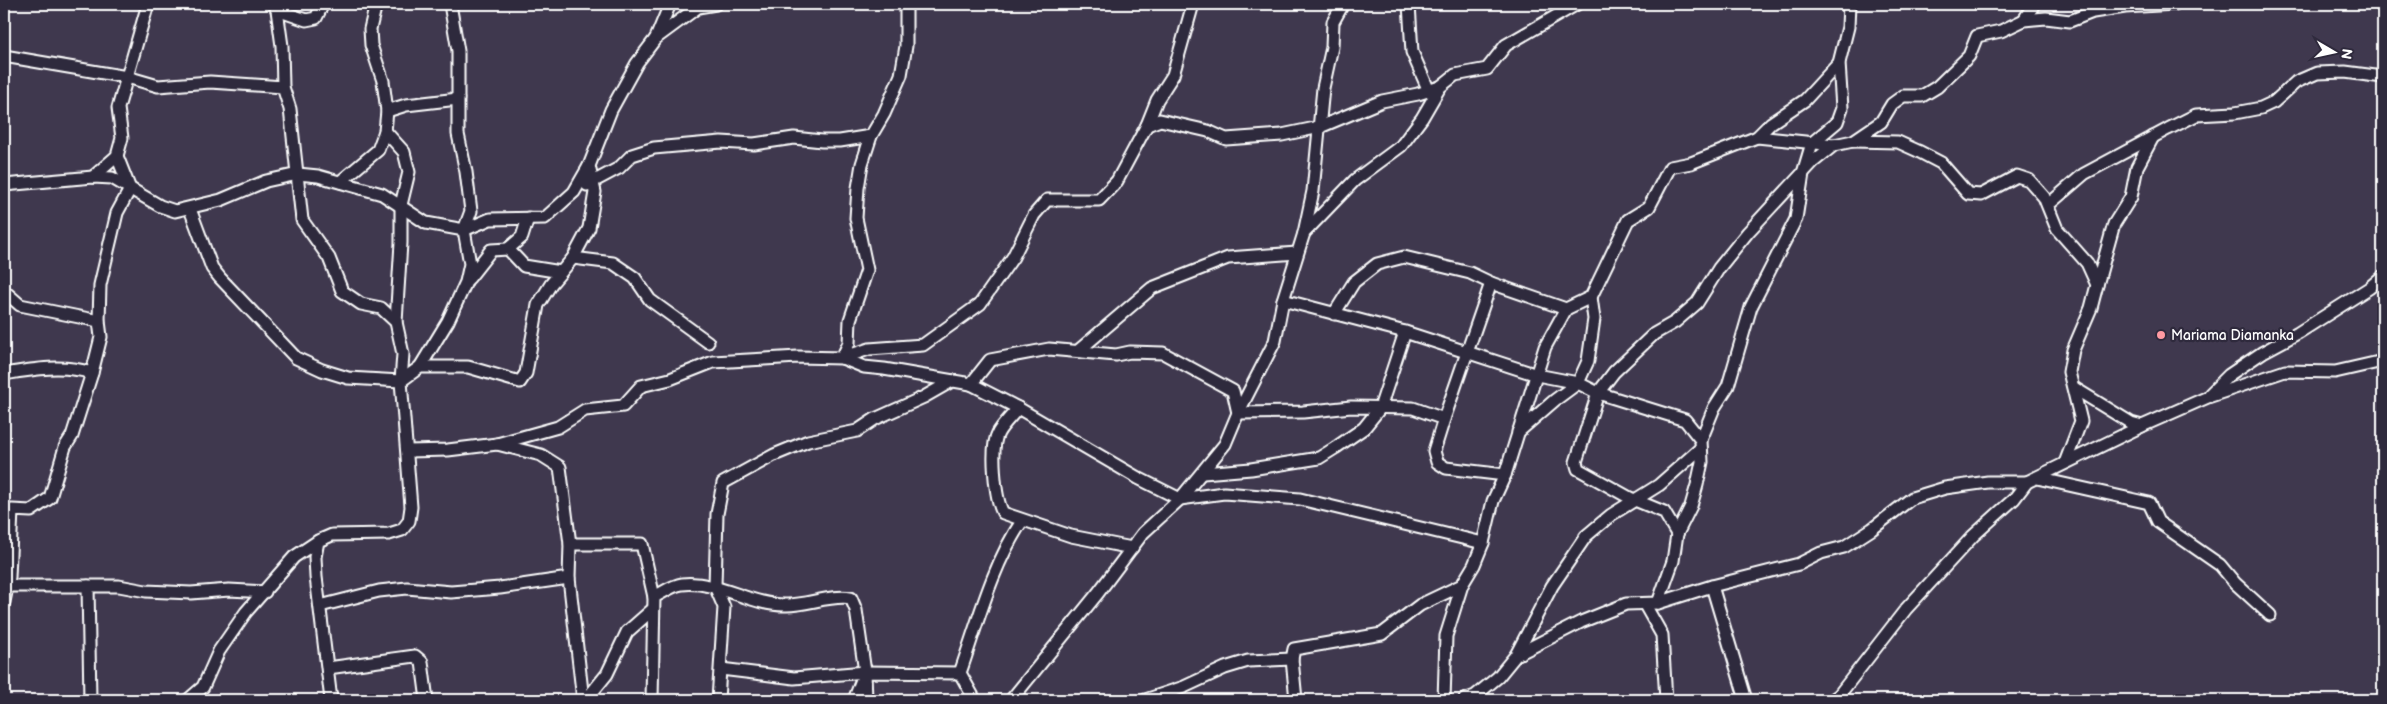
<svg xmlns="http://www.w3.org/2000/svg" width="2387" height="704" font-family="'Balsamiq Sans',sans-serif">
	<style>
		.lines { fill: none; stroke-linecap: round; stroke-linejoin: round }
		.minor-casing { stroke: #fff; stroke-width: 15 }
		.minor { stroke: #2f2a3d; stroke-width: 11 }
		.poi-dot { fill: #ff9aa2; stroke: #2f2a3d; stroke-width: 2 }
		.labels { text-anchor: middle; stroke-width: 4.5; stroke-linejoin: round; paint-order: stroke }
		.poi-label { font-size: 14px; fill: #fff; stroke: #2f2a3d; text-anchor: start }
	</style>
	<rect width="100%" height="100%" fill="#3f384e"/>
	<filter id="ink" filterUnits="userSpaceOnUse"><feTurbulence type="fractalNoise" baseFrequency=".02" numOctaves="2"/><feDisplacementMap in="SourceGraphic" scale="10" xChannelSelector="R" yChannelSelector="G"/><feConvolveMatrix kernelMatrix="1 2 1 2 8 2 1 2 1" color-interpolation-filters="sRGB"/></filter>
	<g filter="url(#ink)">
		<g class="lines">
			<defs>
				<g id="minor">
					<polyline points="274,4 277,10 282,46 283,87 290,109 302,220 329,258 342,291 361,304 381,308 396,322 403,354 401,381 411,507 409,521 402,530 389,534 332,535 318,541 315,557 316,577 331,700"/>
					<polyline points="1409,4 1412,52 1429,91"/>
					<polyline points="277,10 306,20 316,18 323,4"/>
					<polyline points="2024,20 2034,4"/>
					<polyline points="656,38 698,7 716,4"/>
					<polyline points="4,56 127,77 158,86 210,82 283,87"/>
					<polyline points="387,111 406,105 458,99"/>
					<polyline points="1147,125 1160,120 1208,131 1226,139 1282,135 1320,127 1382,101 1418,94 1440,87"/>
					<polyline points="385,131 404,152 409,172 401,205 401,243 396,322"/>
					<polyline points="1757,137 1834,145 1853,141 1881,122 1892,104 1903,96 1922,96 1937,87 1969,56 1977,36 2001,31 2024,20 2046,18 2070,21 2093,12 2125,7 2175,4"/>
					<polyline points="1853,141 1898,142 1918,151 1941,163 1968,194 1981,195 2017,176 2029,180 2044,197 2057,229 2087,263 2097,285 2091,308 2073,350 2069,372 2081,421 2065,463"/>
					<polyline points="93,177 117,156 122,138 118,108 148,4"/>
					<polyline points="340,182 378,150 385,131 387,111 383,81 371,45 370,29 376,4"/>
					<polyline points="4,185 93,177 112,178 160,206 175,211 221,200 266,181 298,174 318,176 382,194 426,223 464,230 490,219 545,218 574,192 589,166"/>
					<polyline points="587,185 619,168 632,155 654,148 721,142 754,144 794,138 822,141 840,141 871,136"/>
					<polyline points="2048,205 2084,174 2168,129 2196,115 2235,113 2261,108 2274,102 2296,82 2317,73 2345,72 2383,77"/>
					<polyline points="190,209 212,268 220,278 296,358 322,370 348,378 401,381 420,367 468,367 520,382 526,373 538,305 551,284 573,258 589,228 595,192 589,166 611,110 637,63 656,38 670,4"/>
					<polyline points="1304,233 1355,180 1401,146 1422,118 1440,87 1455,75 1487,69 1506,45 1577,4"/>
					<polyline points="508,249 522,237 528,218"/>
					<polyline points="573,258 613,263 635,278 650,300 708,342"/>
					<polyline points="469,278 491,250 508,249 524,266 561,272"/>
					<polyline points="2097,285 2114,224 2131,197 2137,167 2153,137"/>
					<polyline points="4,291 20,305 99,321"/>
					<polyline points="1283,300 1405,332 1537,375 1578,383 1598,393 1685,420 1701,440 1702,462 1697,485 1691,506 1677,534 1673,561 1658,603"/>
					<polyline points="1334,314 1354,282 1377,264 1404,257 1470,273 1491,283"/>
					<polyline points="1078,351 1152,288 1228,258 1297,253"/>
					<polyline points="842,358 869,349 923,345 980,304 1013,257 1034,215 1047,200 1099,200 1117,181 1147,125 1157,100 1173,75 1193,4"/>
					<polyline points="842,358 849,343 850,320 867,270 856,218 858,188 862,164 871,136 884,114 901,75 906,46 906,4"/>
					<polyline points="420,367 448,321 466,282 470,264 464,230 471,211 466,172 458,134 458,51 450,4"/>
					<path d="M 4,374 C 34,369 63,364 92,373"/>
					<polyline points="971,384 1018,408 1138,478 1180,499 1224,493 1300,499 1483,543"/>
					<polyline points="2074,388 2131,423 2142,426"/>
					<polyline points="2210,394 2229,375 2263,352 2298,333 2369,288 2383,276"/>
					<path d="M 1018,408 C 1012,416 1003,424 998,433 C 990,447 995,499 1003,513 L 1071,536 L 1132,548"/>
					<polyline points="1444,419 1434,451 1437,462 1446,468 1505,475"/>
					<polyline points="1518,432 1555,400 1578,383 1588,361 1594,319 1591,297"/>
					<polyline points="1701,440 1714,408 1728,386 1751,307 1796,219 1803,173 1812,143 1837,122 1842,108 1839,63 1848,27 1849,4"/>
					<polyline points="497,444 558,427 585,410 623,406 641,386 670,379 713,362 798,357 842,358 864,367 884,369 971,384 990,360 1049,349 1116,355 1130,352 1163,353 1233,391 1238,413 1303,412 1351,407 1413,408 1444,419 1491,283 1566,309"/>
					<polyline points="1203,473 1251,469 1319,458 1335,448 1364,428 1380,408 1405,332"/>
					<polyline points="2037,478 2149,503 2158,522 2220,565 2235,583 2270,615"/>
					<polyline points="1677,534 1664,512 1630,498 1578,469 1576,462 1598,393 1614,372 1654,334 1675,322 1697,303 1719,268 1748,232 1813,162 1834,145"/>
					<polyline points="570,544 642,544 654,597"/>
					<polyline points="569,578 583,700"/>
					<polyline points="8,586 119,586 146,591 191,593 229,590 265,592"/>
					<polyline points="88,586 90,700"/>
					<polyline points="1712,586 1746,700"/>
					<polyline points="4,602 9,577 12,510 31,511 50,498 65,447 72,436 92,373 101,337 99,321 100,285 117,213 130,189 117,156"/>
					<polyline points="1645,605 1662,635 1666,700"/>
					<polyline points="320,606 379,591 407,588 451,592 500,588 569,578 570,544 560,467 541,455 497,444 448,450 408,451"/>
					<polyline points="1516,655 1552,586 1586,536 1611,515 1659,485 1701,448"/>
					<polyline points="328,668 415,656 422,662 427,700"/>
					<polyline points="721,669 794,678 865,672"/>
					<polyline points="188,700 203,687 219,651 246,612 294,557 318,541"/>
					<polyline points="586,700 607,674 627,632 652,610"/>
					<path d="M 652,700 L 654,597 C 662,593 673,585 682,584 C 719,580 750,606 787,605 C 807,605 833,594 851,598 L 856,610 L 865,672 L 866,700"/>
					<polyline points="718,700 724,607 715,586 717,514 723,483 774,455 808,441 857,431 875,419 924,397 952,381"/>
					<polyline points="854,700 865,672 960,673"/>
					<path d="M 975,700 L 960,673 C 978,622 992,566 1022,521"/>
					<polyline points="1011,700 1098,593 1143,533 1180,499 1225,444 1238,413 1275,341 1283,300 1304,233 1313,191 1323,88 1332,47 1333,22 1343,4"/>
					<polyline points="1145,700 1184,687 1225,668 1248,661 1292,659"/>
					<polyline points="1296,700 1292,659 1294,649 1382,634 1420,605 1462,585"/>
					<polyline points="1444,700 1446,636 1462,585 1474,565 1483,543 1493,501 1505,475 1545,347 1566,309 1591,297 1628,220 1649,207 1670,167 1691,163 1757,137 1771,123 1805,100 1839,63"/>
					<polyline points="1464,700 1475,696 1498,677 1516,655 1581,622 1626,604 1658,603 1712,586 1799,564 1821,553 1844,547 1872,529 1912,498 1945,488 1988,482 2027,482"/>
					<polyline points="1832,700 1839,695 1906,609 1973,536 2014,499 2027,482 2142,426 2208,397 2285,371 2335,372 2383,361"/>
				</g>
			</defs>
			<use href="#minor" class="minor-casing"/>
			<use href="#minor" class="minor"/>
		</g>
	</g>
	<circle class="poi-dot" cx="2161" cy="335" r="5"/>
	<g class="labels">
		<g class="poi-label">
			<text x="2171" y="340">Mariama Diamanka</text>
		</g>
	</g>
	<rect width="2387" height="704" fill="none" stroke="#2f2a3d" stroke-width="20"/>
	<rect x="10" y="10" width="2367" height="684" fill="none" stroke="#fff" stroke-width="2" filter="url(#ink)"/>
	<g transform="translate(2334 52) rotate(99)" stroke="#2f2a3d" stroke-width="4" paint-order="stroke">
	<path d="M0-4L9 19L0 12L-9 19Z" fill="#ffffff"/>
	<text y="-8" font-size="14" font-weight="bold" text-anchor="middle" fill="#ffffff">N</text>
	</g>
</svg>
